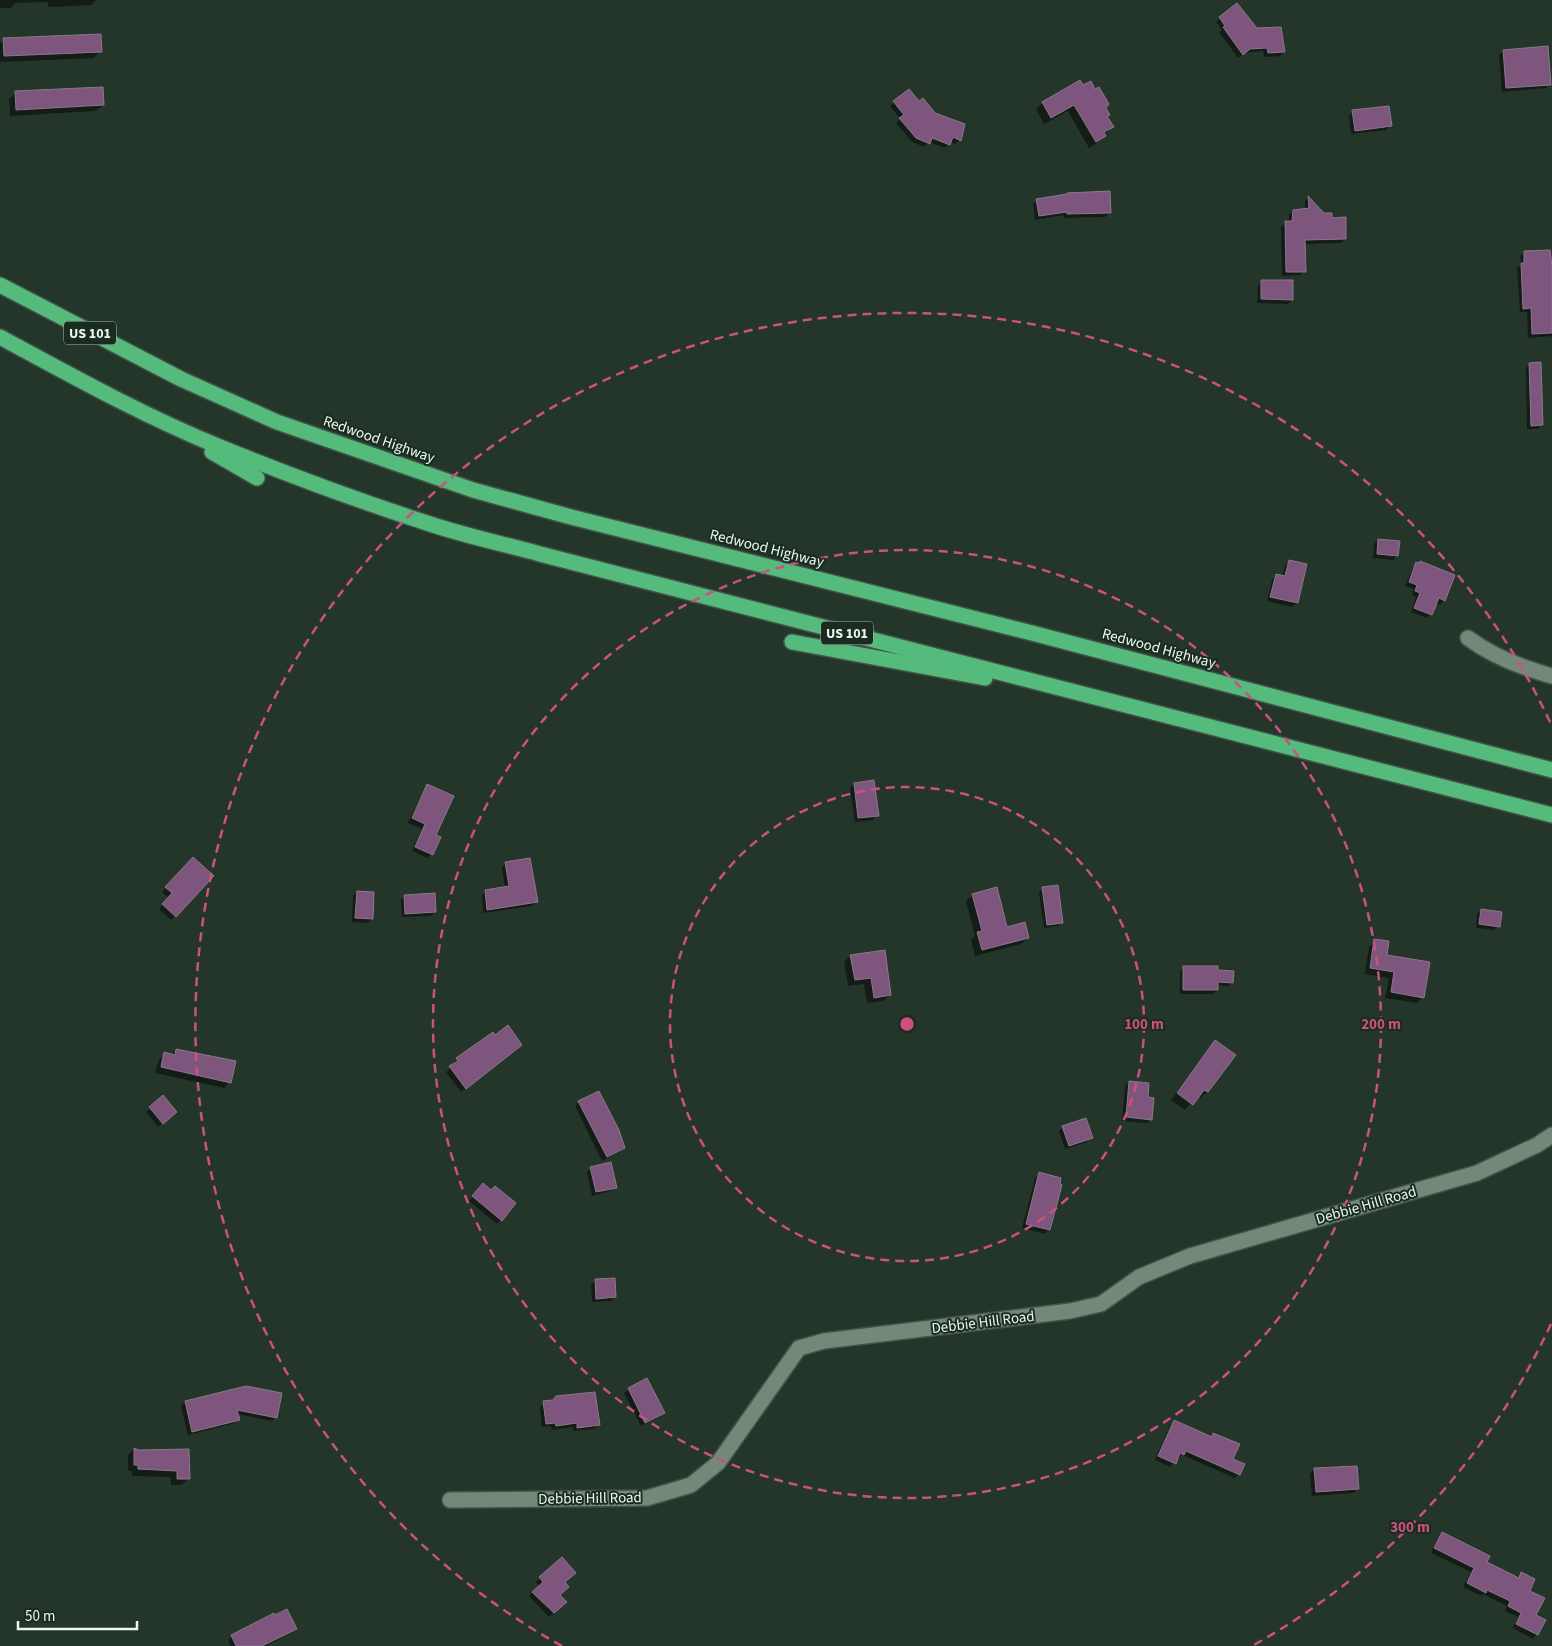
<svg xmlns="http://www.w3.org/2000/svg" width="1552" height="1646" font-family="'Source Sans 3',sans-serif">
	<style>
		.shadow { fill: #0007 }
		.building { fill: #7e557c; stroke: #8a7989 }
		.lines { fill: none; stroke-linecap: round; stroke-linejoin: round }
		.minor-casing { stroke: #425247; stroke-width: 18 }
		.highway-casing { stroke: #425247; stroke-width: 18 }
		.minor { stroke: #738879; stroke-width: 15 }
		.highway { stroke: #54bb7d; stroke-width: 15 }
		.ring { fill: none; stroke: #cc5080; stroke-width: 2.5; stroke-dasharray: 9 6 }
		.labels { text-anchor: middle; stroke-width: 4; stroke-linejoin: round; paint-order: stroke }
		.shield { fill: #1a2c20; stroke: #acbab0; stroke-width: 1 }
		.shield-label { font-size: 14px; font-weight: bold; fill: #ebf7ee }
		.street-label { font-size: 15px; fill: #ebf7ee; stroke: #1a2c20 }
		.centre { fill: #cc5080; stroke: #1a2c20; stroke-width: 2.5 }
		.ring-label { font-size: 15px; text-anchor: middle; font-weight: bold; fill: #cc5080; stroke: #1a2c20; stroke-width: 4; stroke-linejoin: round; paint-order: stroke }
	</style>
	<rect width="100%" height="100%" fill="#24362a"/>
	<g class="shadow">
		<polygon points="0,0 96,0 92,5 48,7 48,2 15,3 11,8 0,8"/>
		<polygon points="1220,18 1256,30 1284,52 1280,56 1264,57 1263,51 1245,53 1238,58 1219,32 1222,30 1216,22"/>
		<polygon points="4,39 100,51 94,58 0,62 0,43"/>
		<polygon points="1503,51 1550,84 1546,88 1502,92 1499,55"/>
		<polygon points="1082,87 1104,108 1106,117 1112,127 1098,142 1089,148 1068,111 1044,124 1036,109 1043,103"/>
		<polygon points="909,91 919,103 934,114 964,125 960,140 955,144 950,142 945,148 929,142 924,147 912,142 896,123 900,119 890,106"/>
		<polygon points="16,93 103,105 96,111 10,116 9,99"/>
		<polygon points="1353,111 1390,126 1386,130 1351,134 1349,116"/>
		<polygon points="1308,198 1323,215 1331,219 1345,239 1341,243 1304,244 1305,271 1300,275 1282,276 1281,227 1286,222 1289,222 1289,215 1294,211 1305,209 1305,201"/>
		<polygon points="1037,200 1110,213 1105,217 1064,218 1064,215 1035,220 1033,204"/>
		<polygon points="1524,252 1552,267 1552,336 1528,338 1527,312 1520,312 1517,268 1521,265 1520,256"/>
		<polygon points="1262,281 1292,300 1288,304 1257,303 1258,285"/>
		<polygon points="1530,364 1542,425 1537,429 1527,429 1526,368"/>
		<polygon points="1378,540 1397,556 1393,560 1373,558 1374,544"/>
		<polygon points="1289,562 1297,603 1292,607 1267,601 1272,580 1276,576 1282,577 1285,566"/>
		<polygon points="1417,564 1444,600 1440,605 1436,603 1431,614 1427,618 1411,612 1416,597 1412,595 1414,589 1405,586 1413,568"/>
		<polygon points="855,784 877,815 873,820 855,822 850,788"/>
		<polygon points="428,786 434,835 432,854 427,858 412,851 422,829 408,823 424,790"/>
		<polygon points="193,858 212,876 171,920 159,909 169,898 162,892"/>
		<polygon points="506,863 536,902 532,906 483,913 482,895 486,891 505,888 502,867"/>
		<polygon points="1043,888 1062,922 1058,926 1044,928 1039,893"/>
		<polygon points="357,892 372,919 367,923 352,922 353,896"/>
		<polygon points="973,895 1006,928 1028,938 1021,944 975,956 971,940 975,936 966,901"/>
		<polygon points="405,896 435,912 431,916 402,917 401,900"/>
		<polygon points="1482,910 1498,926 1494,930 1476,928 1477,914"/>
		<polygon points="1375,941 1386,956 1423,997 1417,1003 1385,998 1389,978 1365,974 1369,947"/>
		<polygon points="884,951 890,995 883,1001 867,1003 864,984 848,986 844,962 850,956"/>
		<polygon points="1184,967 1217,971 1232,982 1228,986 1217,985 1217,990 1213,994 1180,994 1180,971"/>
		<polygon points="494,1036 521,1045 461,1092 446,1072 454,1065 453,1064 457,1059"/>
		<polygon points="1215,1042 1234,1055 1207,1092 1200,1098 1197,1096 1185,1110 1171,1100 1209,1048"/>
		<polygon points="176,1050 230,1082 224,1088 155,1073 159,1060 165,1054 171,1055"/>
		<polygon points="1130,1082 1147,1098 1151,1119 1147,1123 1122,1121 1125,1086"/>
		<polygon points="163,1097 171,1116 158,1127 146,1112"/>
		<polygon points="579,1102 624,1148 619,1152 602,1161 575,1106"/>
		<polygon points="1063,1127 1091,1137 1087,1142 1065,1149 1059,1131"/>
		<polygon points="591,1168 615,1187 611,1191 592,1196 587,1172"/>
		<polygon points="1040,1174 1049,1229 1045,1234 1022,1228 1035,1178"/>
		<polygon points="479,1189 501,1220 497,1224 469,1201"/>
		<polygon points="595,1281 615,1296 611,1301 592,1302 591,1285"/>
		<polygon points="240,1388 276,1417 272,1421 237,1414 239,1419 235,1423 188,1435 181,1406 185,1402"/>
		<polygon points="629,1389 663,1413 659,1417 641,1426 624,1393"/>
		<polygon points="544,1403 598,1425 594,1429 573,1431 573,1427 552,1430 551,1426 542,1427 540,1407"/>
		<polygon points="1174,1421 1211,1437 1214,1434 1232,1459 1239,1474 1235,1478 1182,1455 1179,1458 1177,1457 1170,1467 1155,1460 1170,1425"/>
		<polygon points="134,1449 138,1451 188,1450 188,1479 182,1485 171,1485 171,1477 132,1476 131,1471 128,1471 128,1455"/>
		<polygon points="1314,1470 1358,1489 1353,1493 1312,1496 1310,1474"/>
		<polygon points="1443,1533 1485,1562 1517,1578 1522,1574 1534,1615 1537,1634 1533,1639 1513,1628 1518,1617 1505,1611 1507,1606 1483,1594 1481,1596 1463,1587 1471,1572 1431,1553 1438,1538"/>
		<polygon points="561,1559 564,1583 559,1595 565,1602 549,1617 529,1596 539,1586 536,1582"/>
		<polygon points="295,1629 291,1633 266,1646 231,1646 228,1640 232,1636"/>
	</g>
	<g class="building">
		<polygon points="1237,3 1257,28 1281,27 1285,52 1268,53 1267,48 1250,49 1243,55 1223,27 1225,26 1219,17"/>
		<polygon points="101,34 102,52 4,56 3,38"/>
		<polygon points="1548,46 1551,85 1506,88 1503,50"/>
		<polygon points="1080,80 1083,85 1091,81 1095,89 1099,87 1109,104 1106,108 1110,115 1107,116 1114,127 1104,132 1106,136 1096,142 1074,105 1051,118 1042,102"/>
		<polygon points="103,87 104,105 16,110 15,91"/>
		<polygon points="909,89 919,101 923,98 935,113 965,124 961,141 953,137 950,145 932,138 930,144 916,138 899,118 904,115 893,101"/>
		<polygon points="1389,106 1392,126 1355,131 1352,110"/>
		<polygon points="1110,191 1111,213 1067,214 1067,212 1039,216 1036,199 1067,194 1067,193"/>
		<polygon points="1308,196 1324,213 1332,213 1332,218 1346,217 1346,239 1305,240 1306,272 1286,272 1285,221 1292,221 1293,210 1309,208"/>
		<polygon points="1550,250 1552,266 1552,333 1532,334 1531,308 1523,309 1521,263 1524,263 1524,251"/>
		<polygon points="1261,280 1293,280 1293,300 1261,299"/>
		<polygon points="1541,362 1543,425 1531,426 1529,363"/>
		<polygon points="1378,539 1400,541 1398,556 1377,554"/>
		<polygon points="1289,560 1307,564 1298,603 1270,597 1276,574 1285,576"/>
		<polygon points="1420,561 1455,575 1445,601 1439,598 1432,615 1414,608 1420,593 1415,591 1417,585 1409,582 1416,562 1419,563"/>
		<polygon points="874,780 879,816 858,818 854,783"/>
		<polygon points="427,784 454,796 436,835 441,837 433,855 415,847 425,824 412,818"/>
		<polygon points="193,857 214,876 176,917 162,904 172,893 165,887"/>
		<polygon points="530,858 538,902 487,910 485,890 509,886 505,862"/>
		<polygon points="1058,885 1063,923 1047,925 1042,887"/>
		<polygon points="997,887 1007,927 1025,922 1029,938 982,950 977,932 982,931 972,894"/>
		<polygon points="357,891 374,892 373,919 355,918"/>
		<polygon points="435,893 436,912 405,914 404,895"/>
		<polygon points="1481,909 1502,912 1500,927 1479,924"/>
		<polygon points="1374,939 1389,941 1387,955 1430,962 1424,998 1391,992 1394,972 1370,968"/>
		<polygon points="885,950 891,995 874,998 871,978 855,980 850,955"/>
		<polygon points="1183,966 1218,966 1218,970 1234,971 1233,983 1218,982 1218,990 1183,990"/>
		<polygon points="508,1025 522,1045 466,1089 449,1066 458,1061 456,1058 493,1032 495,1035"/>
		<polygon points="1215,1040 1236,1055 1208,1092 1204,1090 1193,1105 1177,1093"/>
		<polygon points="176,1049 236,1061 231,1083 161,1067 164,1052 175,1055"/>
		<polygon points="1129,1081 1149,1083 1148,1097 1154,1098 1152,1120 1126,1117"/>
		<polygon points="599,1091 619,1130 625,1148 607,1157 578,1101"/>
		<polygon points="163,1095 177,1112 163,1124 149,1107"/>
		<polygon points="1086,1118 1093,1138 1069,1146 1062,1126"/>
		<polygon points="611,1162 617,1188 596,1192 590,1167"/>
		<polygon points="1039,1172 1061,1178 1060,1184 1062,1185 1050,1230 1026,1224"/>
		<polygon points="483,1183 491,1190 495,1186 516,1203 502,1221 472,1196"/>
		<polygon points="615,1278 616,1297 596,1299 595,1279"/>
		<polygon points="647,1378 665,1413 645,1423 628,1388"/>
		<polygon points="246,1386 282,1393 277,1418 237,1410 240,1420 192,1432 185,1401"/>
		<polygon points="595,1392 600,1425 577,1428 577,1423 556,1426 555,1423 546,1424 543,1401 553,1400 556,1396"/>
		<polygon points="1174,1420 1212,1437 1213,1433 1240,1444 1233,1459 1245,1464 1240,1475 1186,1451 1184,1455 1180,1453 1176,1464 1158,1456"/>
		<polygon points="134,1448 139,1450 189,1449 190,1479 177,1479 177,1471 138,1469 138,1465 134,1465"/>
		<polygon points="1357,1466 1359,1489 1316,1492 1314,1468"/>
		<polygon points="1442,1532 1490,1556 1487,1562 1519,1578 1521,1572 1535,1579 1530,1591 1545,1598 1536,1615 1546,1620 1538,1635 1516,1624 1521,1613 1508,1606 1510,1601 1487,1590 1486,1593 1467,1583 1474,1568 1434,1548"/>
		<polygon points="562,1557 576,1573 565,1582 569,1587 560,1595 567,1602 554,1613 532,1592 543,1582 539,1577"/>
		<polygon points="287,1609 297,1629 262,1646 236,1646 231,1635 274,1613 275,1615"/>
	</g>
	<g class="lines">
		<defs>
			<g id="minor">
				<path d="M 1468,638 C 1492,656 1523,668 1552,676"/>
				<polyline points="450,1500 647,1498 691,1485 718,1463 799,1348 824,1341 1070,1311 1101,1304 1139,1277 1190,1256 1477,1173 1537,1145 1552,1135"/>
			</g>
			<g id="highway">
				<polyline points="0,285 181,379 277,422 473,490 571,517 1032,633 1552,770"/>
				<path d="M 0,337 C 72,376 144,416 220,447 C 289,475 359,501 430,524 C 466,536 504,544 540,554 L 1552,815"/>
				<polyline points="212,452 257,478"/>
				<polyline points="792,642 985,678"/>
			</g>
		</defs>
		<use href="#minor" class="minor-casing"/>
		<use href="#highway" class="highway-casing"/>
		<use href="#minor" class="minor"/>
		<use href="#highway" class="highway"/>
	</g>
	<g class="ring">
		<circle cx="907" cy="1024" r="237"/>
		<circle cx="907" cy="1024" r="474"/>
		<path d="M1551 1324A711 711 0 0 1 1252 1646M562 1646A711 711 0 1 1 1551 724"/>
	</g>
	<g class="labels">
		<g class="shield">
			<rect x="64" y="321.5" width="52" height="23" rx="4"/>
			<rect x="821" y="621.5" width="52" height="23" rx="4"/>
		</g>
		<g class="shield-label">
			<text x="90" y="338">US 101</text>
			<text x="847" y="638">US 101</text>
		</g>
		<g class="street-label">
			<text transform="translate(379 439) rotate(19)" y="5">Redwood Highway</text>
			<text transform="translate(767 548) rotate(14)" y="5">Redwood Highway</text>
			<text transform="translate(1159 648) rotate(15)" y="5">Redwood Highway</text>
			<text transform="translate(1366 1205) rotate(-16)" y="5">Debbie Hill Road</text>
			<text transform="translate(983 1322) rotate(-7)" y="5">Debbie Hill Road</text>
			<text transform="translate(590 1498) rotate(-1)" y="5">Debbie Hill Road</text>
		</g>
	</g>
	<circle cx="907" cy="1024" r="8" class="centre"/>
	<g class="ring-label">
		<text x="1144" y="1029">100 m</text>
		<text x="1381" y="1029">200 m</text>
		<text x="1410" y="1532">300 m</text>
	</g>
	<path d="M18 1621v8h119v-8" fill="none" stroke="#ebf7ee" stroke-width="2.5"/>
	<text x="25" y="1621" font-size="15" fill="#ebf7ee" stroke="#1a2c20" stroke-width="4" paint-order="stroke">50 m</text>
</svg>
